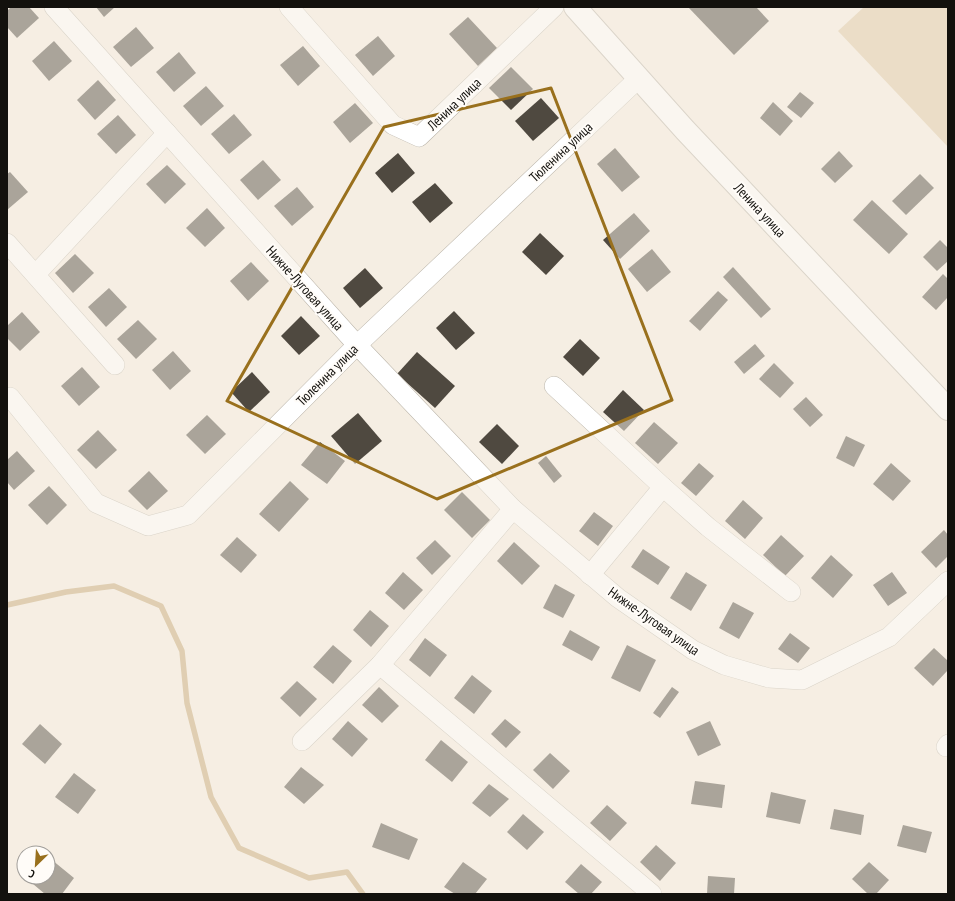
<svg xmlns="http://www.w3.org/2000/svg" width="955" height="901" font-family="'PT Sans Narrow',sans-serif">
	<style>
		.green { fill: #dec8a5 }
		.lines { fill: none; stroke-linecap: round; stroke-linejoin: round }
		.stream { stroke: #c5a775; stroke-width: 5.5 }
		.building { fill: #4f4940 }
		.minor-casing { stroke: #bbb5aa; stroke-width: 20 }
		.secondary-casing { stroke: #bbb5aa; stroke-width: 24 }
		.minor { stroke: #fff; stroke-width: 19 }
		.secondary { stroke: #fff; stroke-width: 22 }
		.marked { fill: none; stroke: #99701d; stroke-width: 3; stroke-linejoin: round }
		.labels { text-anchor: middle; stroke-width: 4; stroke-linejoin: round; paint-order: stroke }
		.street-label { font-size: 14px; fill: #13110d; stroke: #fffcf8 }
	</style>
	<rect width="100%" height="100%" fill="#f5eee3"/>
	<polygon class="green" points="864,7 948,7 948,147 838,31"/>
	<g class="lines">
		<polyline class="stream" points="7,605 66,592 114,586 161,606 182,651 187,703 211,797 239,848 309,878 347,872 363,894"/>
	</g>
	<g class="building">
		<polygon points="11,7 29,7 39,18 17,38 7,27 7,11"/>
		<polygon points="96,7 115,7 104,17"/>
		<polygon points="688,7 756,7 769,21 734,55"/>
		<polygon points="468,17 497,48 478,66 449,34"/>
		<polygon points="136,27 154,48 131,67 113,47"/>
		<polygon points="378,36 395,56 373,76 355,55"/>
		<polygon points="54,41 72,61 49,81 32,61"/>
		<polygon points="303,46 320,66 298,86 280,65"/>
		<polygon points="179,52 196,73 174,92 156,72"/>
		<polygon points="511,67 533,89 511,110 489,88"/>
		<polygon points="98,80 116,100 95,120 77,100"/>
		<polygon points="206,86 224,106 201,126 183,106"/>
		<polygon points="800,92 814,103 801,118 787,107"/>
		<polygon points="541,98 559,118 533,141 515,121"/>
		<polygon points="773,102 793,121 780,136 760,118"/>
		<polygon points="355,103 373,123 350,143 333,122"/>
		<polygon points="234,114 252,135 229,154 211,134"/>
		<polygon points="118,115 136,135 116,154 97,134"/>
		<polygon points="615,148 640,177 622,192 597,164"/>
		<polygon points="839,151 853,166 835,183 821,169"/>
		<polygon points="398,153 415,173 392,193 375,173"/>
		<polygon points="263,160 281,180 258,200 240,180"/>
		<polygon points="167,165 186,184 165,204 146,184"/>
		<polygon points="10,172 28,192 7,210 7,174"/>
		<polygon points="920,174 934,188 906,215 892,201"/>
		<polygon points="435,183 453,203 430,223 412,202"/>
		<polygon points="297,187 314,207 292,226 274,206"/>
		<polygon points="872,200 908,234 889,254 853,220"/>
		<polygon points="207,208 225,228 205,247 186,228"/>
		<polygon points="634,213 650,231 620,259 603,240"/>
		<polygon points="540,233 564,256 546,275 522,252"/>
		<polygon points="940,240 948,248 948,261 937,271 923,257"/>
		<polygon points="652,249 671,272 647,292 628,269"/>
		<polygon points="75,254 94,273 73,293 55,273"/>
		<polygon points="251,262 269,281 248,301 230,281"/>
		<polygon points="733,267 771,309 761,318 723,277"/>
		<polygon points="365,268 383,288 360,308 343,288"/>
		<polygon points="943,274 948,279 948,297 936,310 922,297"/>
		<polygon points="109,288 127,307 106,327 88,307"/>
		<polygon points="718,291 728,300 700,331 689,321"/>
		<polygon points="454,311 475,333 456,350 436,328"/>
		<polygon points="22,312 40,332 20,351 7,338 7,326"/>
		<polygon points="301,316 320,336 299,355 281,336"/>
		<polygon points="138,320 157,339 136,359 117,339"/>
		<polygon points="580,339 600,358 583,376 563,357"/>
		<polygon points="755,344 765,356 744,374 734,362"/>
		<polygon points="173,351 191,371 170,390 152,370"/>
		<polygon points="417,352 455,386 435,408 397,374"/>
		<polygon points="774,363 794,383 780,398 759,379"/>
		<polygon points="82,367 100,387 79,406 61,386"/>
		<polygon points="252,372 270,392 249,412 231,392"/>
		<polygon points="623,390 644,410 624,431 603,412"/>
		<polygon points="806,397 823,415 810,427 793,409"/>
		<polygon points="358,413 382,441 355,464 331,436"/>
		<polygon points="207,415 226,434 205,454 186,435"/>
		<polygon points="654,422 678,443 658,464 635,443"/>
		<polygon points="497,424 519,446 502,464 479,442"/>
		<polygon points="98,430 117,450 96,469 77,450"/>
		<polygon points="846,436 865,445 854,467 836,458"/>
		<polygon points="320,442 345,461 327,484 301,465"/>
		<polygon points="17,451 35,471 14,490 7,482 7,460"/>
		<polygon points="546,456 562,476 554,483 538,463"/>
		<polygon points="699,463 714,476 696,496 681,483"/>
		<polygon points="891,463 911,481 893,501 873,484"/>
		<polygon points="149,471 168,491 147,510 128,491"/>
		<polygon points="290,481 309,499 279,532 259,514"/>
		<polygon points="49,486 67,505 47,525 28,505"/>
		<polygon points="462,492 490,520 472,538 444,510"/>
		<polygon points="743,500 763,518 745,539 725,521"/>
		<polygon points="594,512 613,526 598,546 579,531"/>
		<polygon points="944,530 948,535 948,556 936,568 921,552"/>
		<polygon points="781,535 804,556 785,576 763,555"/>
		<polygon points="237,537 257,555 241,573 220,555"/>
		<polygon points="435,540 451,556 432,575 416,558"/>
		<polygon points="514,542 540,566 522,585 497,561"/>
		<polygon points="643,549 670,567 658,585 631,567"/>
		<polygon points="831,555 853,575 833,598 811,578"/>
		<polygon points="403,572 423,590 404,610 385,593"/>
		<polygon points="686,572 707,585 691,611 670,598"/>
		<polygon points="892,572 907,593 888,606 873,585"/>
		<polygon points="555,584 575,595 563,618 543,608"/>
		<polygon points="733,602 754,613 739,639 719,628"/>
		<polygon points="370,610 389,626 371,647 353,630"/>
		<polygon points="570,630 600,647 592,661 562,645"/>
		<polygon points="790,633 810,648 798,663 778,649"/>
		<polygon points="425,638 447,655 430,677 409,660"/>
		<polygon points="333,645 352,661 333,684 313,667"/>
		<polygon points="627,645 656,660 640,692 611,678"/>
		<polygon points="934,648 948,661 948,670 933,686 914,668"/>
		<polygon points="472,675 492,691 474,714 454,698"/>
		<polygon points="297,681 317,699 300,717 280,698"/>
		<polygon points="379,687 399,706 382,723 362,705"/>
		<polygon points="672,687 679,692 660,718 653,713"/>
		<polygon points="505,719 521,732 506,748 491,734"/>
		<polygon points="348,721 368,739 352,757 332,739"/>
		<polygon points="710,721 721,745 698,756 686,732"/>
		<polygon points="40,724 62,744 45,764 22,744"/>
		<polygon points="441,740 468,762 452,782 425,760"/>
		<polygon points="550,753 570,771 553,789 533,770"/>
		<polygon points="301,767 324,785 304,804 284,787"/>
		<polygon points="74,773 96,790 78,814 55,797"/>
		<polygon points="695,781 725,785 722,808 691,804"/>
		<polygon points="489,784 509,799 490,817 472,803"/>
		<polygon points="771,792 806,800 800,824 766,817"/>
		<polygon points="607,805 627,823 610,841 590,823"/>
		<polygon points="834,809 864,815 861,835 830,829"/>
		<polygon points="523,814 544,832 527,850 507,832"/>
		<polygon points="381,823 418,839 409,860 372,847"/>
		<polygon points="903,825 932,832 926,853 897,846"/>
		<polygon points="656,845 676,863 660,881 640,862"/>
		<polygon points="52,860 74,878 62,894 45,894 33,884 39,877 48,877 48,865"/>
		<polygon points="463,862 487,879 475,894 455,894 444,887"/>
		<polygon points="869,862 889,880 876,894 868,894 852,879"/>
		<polygon points="581,864 602,882 591,894 579,894 565,882"/>
		<polygon points="708,876 735,878 734,894 707,894"/>
	</g>
	<g class="lines">
		<defs>
			<g id="minor">
				<polyline points="54,7 357,345 513,509 618,598 693,650 724,665 769,678 802,680 889,637 948,581"/>
				<polyline points="289,7 393,125 419,137 554,7"/>
				<polyline points="7,243 115,365"/>
				<polyline points="36,274 167,133"/>
				<polyline points="554,386 663,487 708,527 791,592"/>
				<polyline points="10,397 96,503 148,526 188,515 357,345 639,78"/>
				<polyline points="590,575 663,487"/>
				<polyline points="380,665 652,894"/>
				<polyline points="302,741 380,665 513,509"/>
				<polyline points="946,747 948,744"/>
			</g>
			<polyline id="secondary" points="575,7 685,130 948,409"/>
		</defs>
		<use href="#minor" class="minor-casing"/>
		<use href="#secondary" class="secondary-casing"/>
		<use href="#minor" class="minor"/>
		<use href="#secondary" class="secondary"/>
	</g>
	<path d="M0 0H955V901H0ZM 551,88 L 672,400 L 437,499 L 227,401 L 384,127 Z" fill="#f5eee3" fill-opacity=".55" fill-rule="evenodd"/>
	<path class="marked" d="M 551,88 L 672,400 L 437,499 L 227,401 L 384,127 Z"/>
	<g class="labels">
		<g class="street-label">
			<text transform="translate(454 104) rotate(-44)" y="5">Ленина улица</text>
			<text transform="translate(561 152) rotate(-43)" y="5">Тюленина улица</text>
			<text transform="translate(760 210) rotate(47)" y="5">Ленина улица</text>
			<text transform="translate(305 288) rotate(48)" y="5">Нижне-Луговая улица</text>
			<text transform="translate(327 375) rotate(-45)" y="5">Тюленина улица</text>
			<text transform="translate(654 621) rotate(35)" y="5">Нижне-Луговая улица</text>
		</g>
	</g>
	<rect width="955" height="901" fill="none" stroke="#13110d" stroke-width="16"/>
	<g transform="translate(36 865) rotate(205)"><circle r="19" fill="#fffcf8" stroke="#a19e9a"/>
	<path d="M0-3L7 15L0 10L-7 15Z" fill="#99701d"/>
	<text y="-6" font-size="11" font-weight="bold" text-anchor="middle" fill="#13110d">С</text>
	</g>
</svg>
